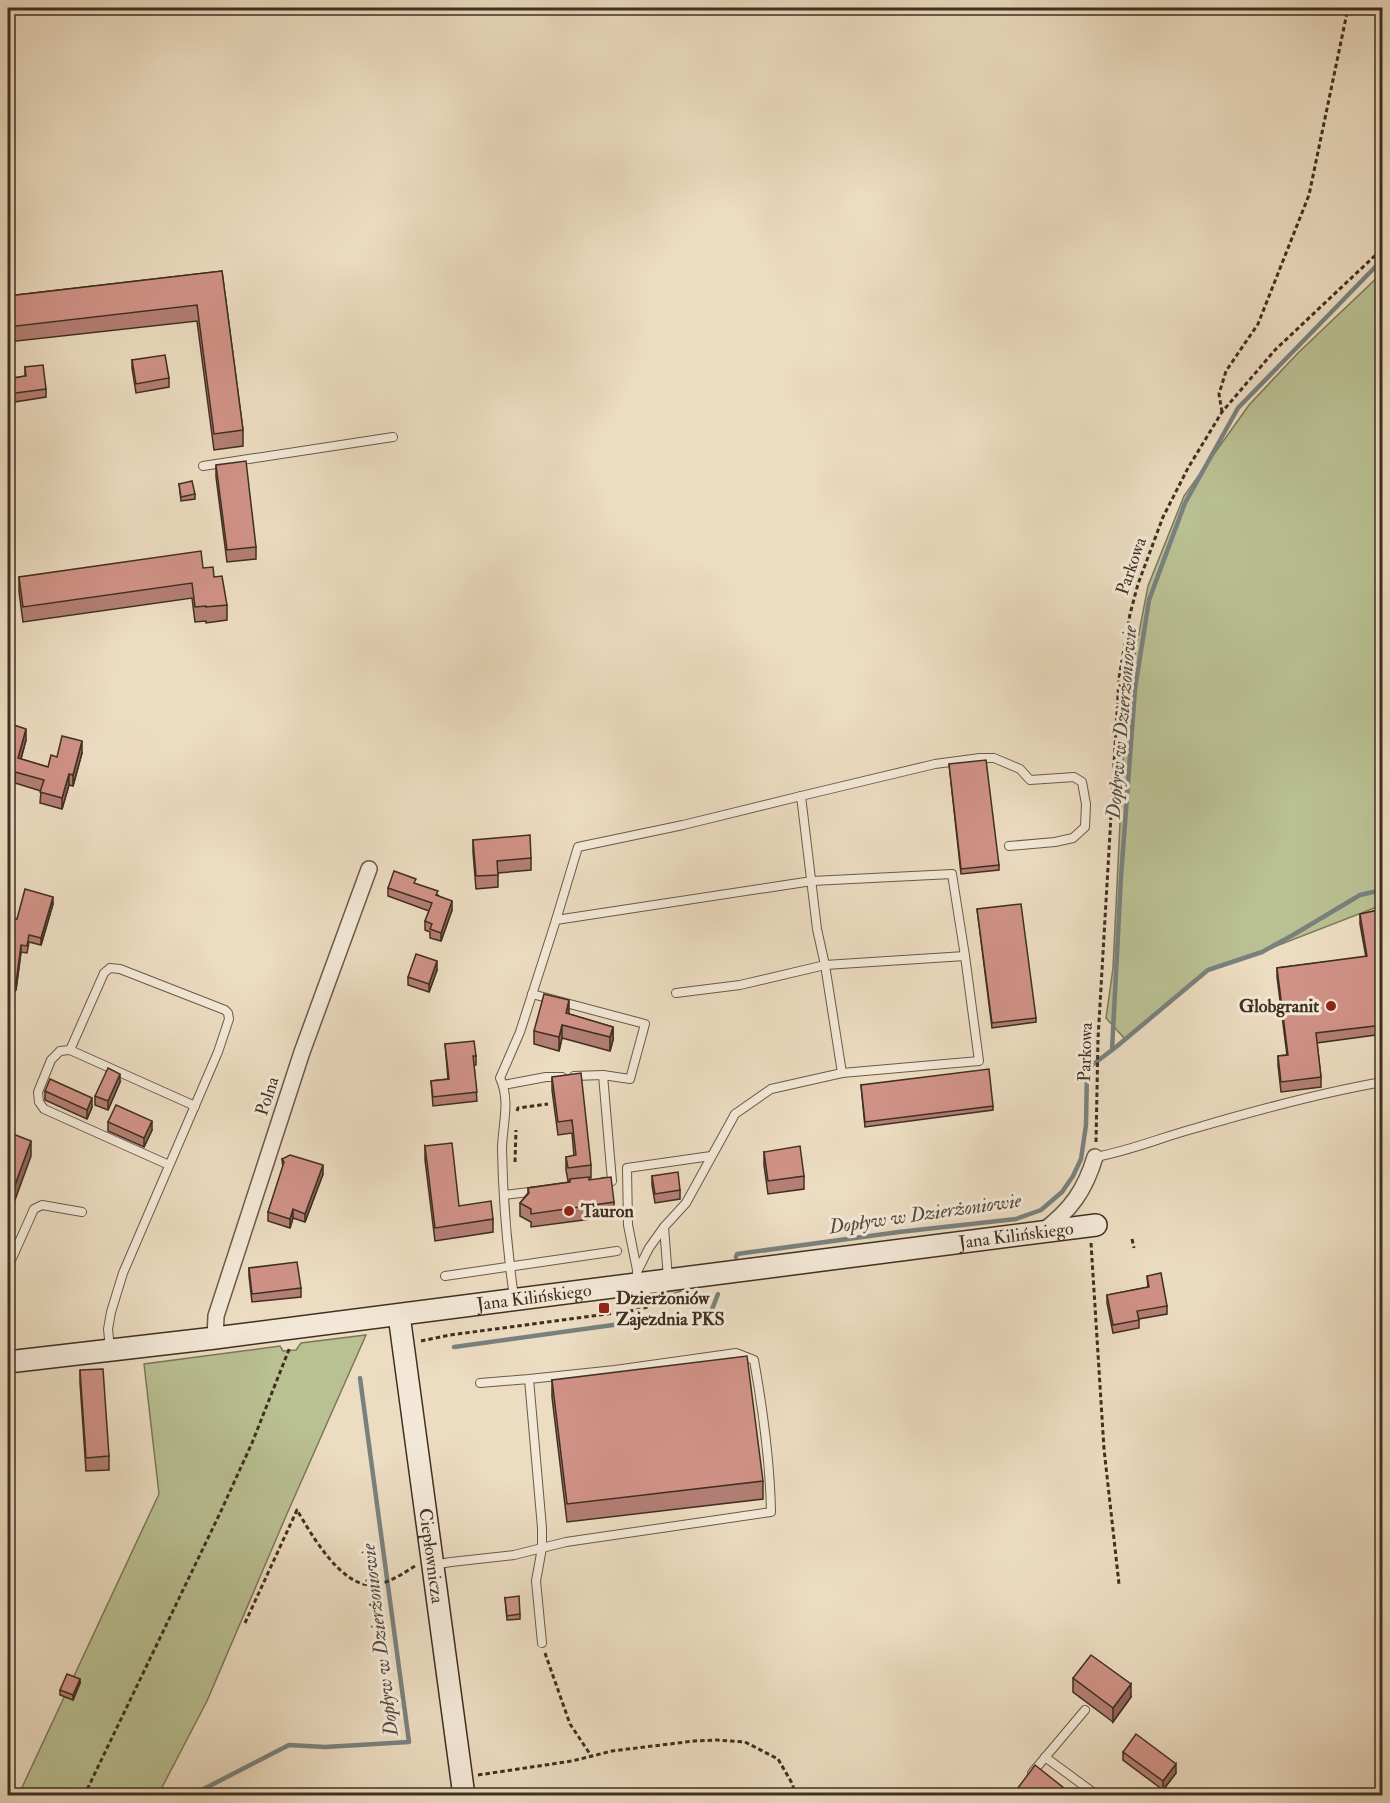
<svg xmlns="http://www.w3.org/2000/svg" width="1390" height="1803" font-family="'IM FELL Double Pica',serif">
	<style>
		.green { fill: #b9c092; stroke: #7c785a; stroke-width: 1.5 }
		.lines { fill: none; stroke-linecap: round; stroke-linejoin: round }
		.stream { stroke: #79817f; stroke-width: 4.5 }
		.lane-casing { stroke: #6a5a49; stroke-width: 10 }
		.street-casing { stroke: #6a5a49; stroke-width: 18 }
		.secondary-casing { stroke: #3f2f21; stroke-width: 24 }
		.path { stroke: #3f2f21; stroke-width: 3; stroke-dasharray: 4.5 3; stroke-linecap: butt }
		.lane { stroke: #f3e8d7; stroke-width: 8 }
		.street { stroke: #f3e8d7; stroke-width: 15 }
		.secondary { stroke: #f3e8d7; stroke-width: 21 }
		.wall { fill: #b37e74; stroke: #3f2f21; stroke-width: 1.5 }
		.shaded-wall { fill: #92665e; stroke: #3f2f21; stroke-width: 1.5 }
		.building { fill: #d09287; stroke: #3f2f21; stroke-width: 1.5 }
		.poi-dot { fill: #8f2418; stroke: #f3e8d7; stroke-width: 2 }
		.labels { text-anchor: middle; stroke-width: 6; stroke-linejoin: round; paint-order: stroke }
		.street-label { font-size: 18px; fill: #3f2f21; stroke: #f3e8d7 }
		.poi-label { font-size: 18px; font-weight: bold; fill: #3f2f21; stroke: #f3e8d7; text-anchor: start }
		.water-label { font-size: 20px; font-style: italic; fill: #524a40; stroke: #f3e8d7 }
	</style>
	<rect width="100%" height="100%" fill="#ecdcc1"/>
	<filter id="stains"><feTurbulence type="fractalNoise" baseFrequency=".00333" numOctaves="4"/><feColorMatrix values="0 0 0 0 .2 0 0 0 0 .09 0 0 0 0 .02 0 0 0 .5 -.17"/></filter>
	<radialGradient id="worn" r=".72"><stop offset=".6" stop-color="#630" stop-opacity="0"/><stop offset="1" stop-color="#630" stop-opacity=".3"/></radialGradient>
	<g class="green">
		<polygon points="1382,273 1382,905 1256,954 1209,970 1125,1039 1106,1018 1113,968 1123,760 1130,679 1148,586 1184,496 1249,405 1298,353"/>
		<polygon points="663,1289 678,1289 681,1291 666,1297 637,1300"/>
		<polygon points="366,1335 286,1516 207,1701 158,1795 18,1796 159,1494 144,1364 280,1346 283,1351 296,1350 301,1343"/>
	</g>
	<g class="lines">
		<g class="stream">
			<polyline points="1112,1050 1121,877 1135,689 1149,600 1185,503 1238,408 1382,260"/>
			<polyline points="736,1257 737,1254 899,1232 1016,1219 1041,1210 1062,1192 1073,1176 1081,1159 1086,1125 1087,1069 1116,1047 1208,970 1262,952 1293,935 1360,895 1382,890"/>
			<polyline points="711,1312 718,1294"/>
			<polyline points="454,1347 678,1316"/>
			<polyline points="190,1796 289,1745 325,1747 409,1742 360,1378"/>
		</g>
		<defs>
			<g id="lane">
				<polyline points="203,466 393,437"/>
				<polyline points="801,796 683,825 578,847 556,920 812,881 952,874 965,956 979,1061 842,1073"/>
				<polyline points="676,993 740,985 825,965 965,956"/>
				<polyline points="532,994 645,1024 630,1079 603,1075"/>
				<polyline points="70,1050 195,1106"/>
				<polyline points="574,1076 603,1075 612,1181 603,1182"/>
				<polyline points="503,1085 546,1077 562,1077"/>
				<path d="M 1095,1157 C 1130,1151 1162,1137 1196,1128 C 1257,1110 1320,1093 1382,1082"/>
				<polyline points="504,1195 538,1191"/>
				<polyline points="8,1267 34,1209 42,1205 82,1212"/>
				<polyline points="637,1270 628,1225 627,1168 711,1156"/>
				<polyline points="637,1272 649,1248 664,1227"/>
				<polyline points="445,1276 617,1251"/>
				<polyline points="668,1278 664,1227 686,1203 735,1114 771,1089 842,1073 825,965 817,929 801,796 935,764 980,758 994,758 1020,769 1030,780 1074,777 1082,782 1086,804 1085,827 1073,838 1055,842 1009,846"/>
				<path d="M 514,1297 C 507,1248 503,1200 502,1150 C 502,1126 511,1101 500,1078 L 520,1032 L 556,920"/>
				<polyline points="110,1349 108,1329 111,1312 123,1273 218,1052 229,1019 228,1013 225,1010 120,969 110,968 104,973 70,1050 60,1051 51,1060 38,1092 39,1102 44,1109 169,1165"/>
				<path d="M 480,1383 L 529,1379 L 542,1528 L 542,1548 L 566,1542 L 771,1512 C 770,1461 763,1410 754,1360 L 736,1353 L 615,1370 L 529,1379"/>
				<polyline points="433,1565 451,1562 514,1555 542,1548 536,1581 542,1643"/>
				<polyline points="1045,1757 1098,1796"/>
				<polyline points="1032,1773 1085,1710"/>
			</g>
			<g id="street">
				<path d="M 1043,1231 C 1071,1210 1085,1190 1095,1157"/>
				<polyline points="215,1338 216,1316 302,1052 369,869"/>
			</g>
			<g id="secondary">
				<path id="s1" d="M 399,1315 L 464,1796"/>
				<path id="s2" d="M 8,1362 L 215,1338 L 1096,1225"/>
			</g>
		</defs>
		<use href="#lane" class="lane-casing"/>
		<use href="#street" class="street-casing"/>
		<use href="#secondary" class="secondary-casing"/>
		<g class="path">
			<polyline points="1222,412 1219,394 1226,371 1258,324 1309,195 1348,8"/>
			<polyline points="517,1111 518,1108 548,1104"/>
			<polyline points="1096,1142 1098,1039 1119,678 1130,614 1138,584 1163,517 1188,468 1222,412 1275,350 1382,249"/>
			<polyline points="515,1162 516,1130"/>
			<polyline points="1132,1239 1134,1248"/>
			<polyline points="1091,1243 1104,1449 1119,1584"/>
			<polyline points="421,1341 450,1335 637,1310 650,1306 655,1301"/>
			<path d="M 245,1623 L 297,1510 C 311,1534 341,1587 373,1585 C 388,1584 402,1574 415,1566"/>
			<polyline points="545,1653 570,1724 592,1757"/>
			<polyline points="478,1775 572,1761 612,1751 694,1741 717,1740 745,1742 778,1759 793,1785 794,1796"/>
			<polyline points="84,1796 221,1511 252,1443 290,1347"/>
		</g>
		<use href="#lane" class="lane"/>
		<use href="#street" class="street"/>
		<use href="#secondary" class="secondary"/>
	</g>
	<g class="wall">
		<polygon points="222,271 243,430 243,446 214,450 197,321 8,342 8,296"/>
		<polygon points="132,360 169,378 169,387 136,393 132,368"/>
		<polygon points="25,367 46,389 46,397 8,403 8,379 25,376"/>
		<polygon points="216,465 256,547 256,559 227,562 216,477"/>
		<polygon points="179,484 195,494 195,499 181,501"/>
		<polygon points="203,568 214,577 227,605 227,620 206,623 206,621 195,622 192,598 23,622 19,592 19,577"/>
		<polygon points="8,723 26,740 21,759 48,767 57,757 82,753 73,786 69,785 62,809 40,803 41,791 15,783 10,797 8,796"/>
		<polygon points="949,764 999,865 999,870 961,874"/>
		<polygon points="473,840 531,858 531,870 498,873 498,887 476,889 473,852"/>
		<polygon points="416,884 438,895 452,910 441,941 430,938 430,932 425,930 425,921 429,911 388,896 388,888"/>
		<polygon points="53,904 41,945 29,942 27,953 21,952 16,990 14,992 8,991 8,920 17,919"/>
		<polygon points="977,909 1036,1018 1036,1022 992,1028"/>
		<polygon points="1383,909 1383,1034 1317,1043 1321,1077 1321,1087 1281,1092 1278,1065 1278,1056 1287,1055 1277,977 1277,968 1366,957 1360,924 1360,914"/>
		<polygon points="437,970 429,992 408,985 408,977"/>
		<polygon points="569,1014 613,1027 613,1040 610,1051 562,1038 559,1051 534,1044 534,1031"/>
		<polygon points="445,1044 476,1056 476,1065 474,1065 477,1101 433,1106 431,1081 448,1079"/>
		<polygon points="552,1077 591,1165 591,1178 589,1178 589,1180 614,1202 614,1216 531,1227 531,1222 520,1216 520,1203 528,1193 528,1188 570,1182 570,1180 568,1181 566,1170 566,1157 574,1156 572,1133 558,1135 552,1090"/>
		<polygon points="120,1082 108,1110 95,1105 95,1096"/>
		<polygon points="861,1085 993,1106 993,1110 865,1127"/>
		<polygon points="45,1091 92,1107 87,1119 45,1100"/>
		<polygon points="108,1122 152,1130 144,1147 108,1131"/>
		<polygon points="425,1146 459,1206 493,1219 493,1232 435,1241 425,1160"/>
		<polygon points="764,1152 804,1176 804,1189 768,1194 764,1165"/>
		<polygon points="282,1159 323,1174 305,1222 293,1218 290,1228 268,1221 268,1212 283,1168"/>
		<polygon points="652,1176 680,1190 680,1199 655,1203 652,1185"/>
		<polygon points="249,1268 301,1288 301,1297 252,1302 249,1276"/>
		<polygon points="1147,1276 1167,1306 1167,1314 1139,1319 1139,1328 1113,1333 1107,1303 1107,1295 1148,1287"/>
		<polygon points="80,1370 109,1456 109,1470 86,1471 80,1383"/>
		<polygon points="552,1380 763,1481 763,1499 567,1522 552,1397"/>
		<polygon points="505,1598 520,1614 520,1619 507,1620"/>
		<polygon points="1073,1678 1131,1697 1113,1722 1073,1692"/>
		<polygon points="80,1683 73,1700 60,1695 60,1690"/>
		<polygon points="1123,1752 1176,1773 1163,1790 1123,1760"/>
	</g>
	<g class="shaded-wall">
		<polygon points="26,729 26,740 18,769 18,758"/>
		<polygon points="82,741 82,753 73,786 73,775"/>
		<polygon points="15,772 15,783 10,797 10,786"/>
		<polygon points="69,774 69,785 62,809 62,798"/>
		<polygon points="53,897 53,904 41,945 41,938"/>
		<polygon points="452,901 452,910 441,941 441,933"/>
		<polygon points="21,945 21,952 16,990 14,992 14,985"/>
		<polygon points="437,961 437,970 429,992 429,984"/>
		<polygon points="569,1000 569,1014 566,1026 566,1013"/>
		<polygon points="562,1025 562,1038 559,1051 559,1037"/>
		<polygon points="613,1027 613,1040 610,1051 610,1037"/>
		<polygon points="120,1074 120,1082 108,1110 108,1101"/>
		<polygon points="92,1098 92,1107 87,1119 87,1110"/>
		<polygon points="152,1121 152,1130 144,1147 144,1138"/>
		<polygon points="31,1141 31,1156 8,1219 8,1204"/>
		<polygon points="323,1165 323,1174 305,1222 305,1214"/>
		<polygon points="293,1209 293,1218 290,1228 290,1219"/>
		<polygon points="80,1679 80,1683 73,1700 73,1695"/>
		<polygon points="1131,1684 1131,1697 1113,1722 1113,1708"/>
		<polygon points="1176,1764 1176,1773 1163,1790 1163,1781"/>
	</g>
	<g class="building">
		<polygon points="222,271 243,430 214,434 197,305 8,327 8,296"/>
		<polygon points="165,355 169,378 136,384 132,360"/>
		<polygon points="43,365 46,389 8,394 8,379 26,376 25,367"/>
		<polygon points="246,461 256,547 227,550 216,465"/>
		<polygon points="192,481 195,494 181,497 179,484"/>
		<polygon points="201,551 203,568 213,567 214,577 222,576 227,605 206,607 206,606 195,607 192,583 23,607 19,577"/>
		<polygon points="8,723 26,729 18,758 48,767 51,755 57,757 62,736 82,741 73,775 69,774 62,798 40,792 44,780 15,772 10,786 8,785"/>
		<polygon points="986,760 999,865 961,869 949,764"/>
		<polygon points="530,835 531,858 497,861 498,875 476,876 473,840"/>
		<polygon points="394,871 416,879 414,883 438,891 436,895 452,901 441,933 430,929 432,924 425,921 432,903 388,888"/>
		<polygon points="25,889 53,897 41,938 29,935 27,946 21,945 16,983 14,985 8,984 8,917 17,919"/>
		<polygon points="1021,904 1036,1018 992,1023 977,909"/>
		<polygon points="1383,909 1383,1025 1316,1033 1321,1077 1281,1082 1278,1056 1288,1055 1277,968 1367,956 1360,914"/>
		<polygon points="416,954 437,961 429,984 408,977"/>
		<polygon points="544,994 569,1000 566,1013 613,1027 610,1037 562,1025 559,1037 534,1031"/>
		<polygon points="474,1041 476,1056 473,1056 477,1092 433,1097 431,1081 449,1079 445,1044"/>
		<polygon points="108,1068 120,1074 108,1101 95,1096"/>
		<polygon points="989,1069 993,1106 865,1122 861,1085"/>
		<polygon points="581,1073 591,1165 568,1168 566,1157 576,1155 572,1120 558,1122 552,1077"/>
		<polygon points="50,1079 92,1098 87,1110 45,1091"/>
		<polygon points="116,1105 152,1121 144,1138 108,1122"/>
		<polygon points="13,1134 31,1141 8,1204 8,1148"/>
		<polygon points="452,1143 459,1206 491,1201 493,1219 435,1228 425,1146"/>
		<polygon points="800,1146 804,1176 768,1181 764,1152"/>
		<polygon points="290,1155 323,1165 305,1214 293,1209 290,1219 268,1212 284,1162 282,1159"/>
		<polygon points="678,1172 680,1190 655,1194 652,1176"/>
		<polygon points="589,1177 589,1180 611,1177 614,1202 531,1214 531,1209 520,1203 529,1193 528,1188 570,1182 570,1179"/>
		<polygon points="297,1262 301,1288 252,1294 249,1268"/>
		<polygon points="1161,1273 1167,1306 1137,1311 1139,1320 1113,1325 1107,1295 1149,1287 1147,1276"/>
		<polygon points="747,1356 763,1481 567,1504 552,1380"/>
		<polygon points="103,1369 109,1456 86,1458 80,1370"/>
		<polygon points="519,1596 520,1614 507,1616 505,1598"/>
		<polygon points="1091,1655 1131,1684 1113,1708 1073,1678"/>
		<polygon points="67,1674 80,1679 73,1695 60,1690"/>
		<polygon points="1136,1734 1176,1764 1163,1781 1123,1752"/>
		<polygon points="1035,1765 1074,1796 1012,1796"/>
	</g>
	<g class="poi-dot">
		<circle cx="1331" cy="1006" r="6"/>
		<circle cx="569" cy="1211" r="6"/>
		<rect x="598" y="1302" width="12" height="12" rx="3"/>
	</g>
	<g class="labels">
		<g class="street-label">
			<text transform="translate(1131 566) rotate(-71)" y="6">Parkowa</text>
			<text transform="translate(1085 1052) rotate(-88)" y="6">Parkowa</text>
			<text transform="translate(267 1096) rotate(-72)" y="6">Polna</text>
			<text dy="6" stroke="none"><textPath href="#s2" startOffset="1016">Jana Kilińskiego</textPath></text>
			<text dy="6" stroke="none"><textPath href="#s2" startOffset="530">Jana Kilińskiego</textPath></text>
			<text dy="6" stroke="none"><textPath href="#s1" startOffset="243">Ciepłownicza</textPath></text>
		</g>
		<g class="poi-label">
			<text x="1319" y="1012" text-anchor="end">Globgranit</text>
			<text x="581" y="1217">Tauron</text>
			<text x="616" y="1304">Dzierżoniów<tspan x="616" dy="21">Zajezdnia PKS</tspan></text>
		</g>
		<g class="water-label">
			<text transform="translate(1121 722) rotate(-85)" y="7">Dopływ w Dzierżoniowie</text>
			<text transform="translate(925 1213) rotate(-8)" y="7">Dopływ w Dzierżoniowie</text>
			<text transform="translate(379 1640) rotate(-97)" y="7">Dopływ w Dzierżoniowie</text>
		</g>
	</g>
	<rect width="1390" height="1803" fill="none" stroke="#ecdcc1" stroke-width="30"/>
	<rect x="9" y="9" width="1372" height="1785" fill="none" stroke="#3f2f21" stroke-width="3"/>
	<rect x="15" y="15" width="1360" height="1773" fill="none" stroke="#3f2f21" stroke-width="1.5"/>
	<rect width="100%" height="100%" filter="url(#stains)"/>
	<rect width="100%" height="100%" fill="url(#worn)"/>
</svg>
